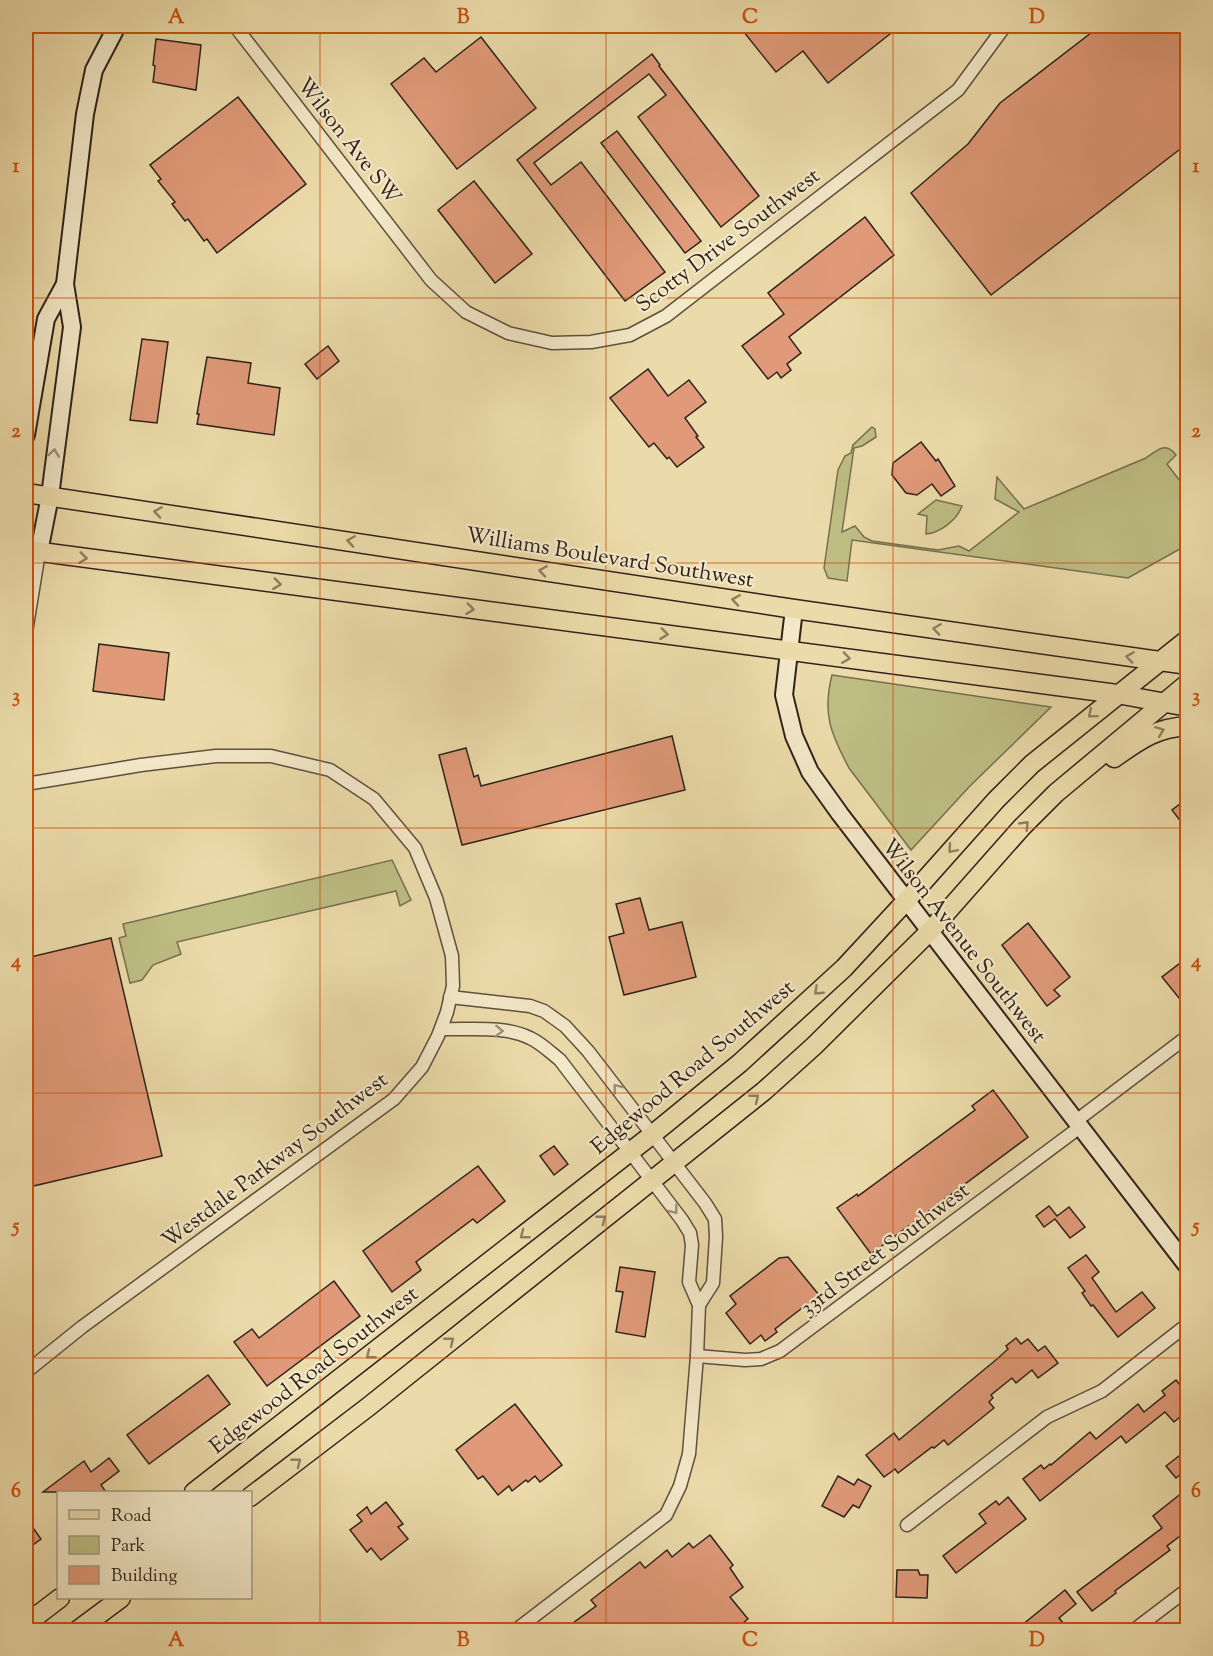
<svg xmlns="http://www.w3.org/2000/svg" width="1213" height="1656" font-family="'Sorts Mill Goudy',serif">
	<style>
		.green { fill: #bebe84; stroke: #767050; stroke-width: 1.5 }
		.building { fill: #e09a79; stroke: #2f221b; stroke-width: 1.5 }
		.lines { fill: none; stroke-linecap: round; stroke-linejoin: round }
		.street-casing { stroke: #5e503f; stroke-width: 15 }
		.secondary-casing { stroke: #2f221b; stroke-width: 20 }
		.primary-casing { stroke: #2f221b; stroke-width: 21 }
		.street { stroke: #f3e8c8; stroke-width: 12 }
		.secondary { stroke: #f3e8c8; stroke-width: 16 }
		.primary { stroke: #ecdbaa; stroke-width: 18 }
		.oneway { stroke: #9b8f7a }
		.oneway2 { stroke: #8e7e62 }
		.grid { fill: none; stroke: #cc510e; stroke-width: 1.5; stroke-opacity: 0.55 }
		.labels { text-anchor: middle; stroke-width: 4.5; stroke-linejoin: round; paint-order: stroke }
		.street-label { font-size: 22px; fill: #2f221b; stroke: #f3e8c8 }
		.neatline { fill: none; stroke: #cc510e; stroke-width: 2 }
		.grid-label { font-size: 20px; text-anchor: middle; font-weight: bold; fill: #cc510e }
	</style>
	<rect width="100%" height="100%" fill="#ecdbaa"/>
	<filter id="stains"><feTurbulence type="fractalNoise" baseFrequency=".00333" numOctaves="4"/><feColorMatrix values="0 0 0 0 .2 0 0 0 0 .09 0 0 0 0 .02 0 0 0 .5 -.17"/></filter>
	<radialGradient id="worn" r=".72"><stop offset=".6" stop-color="#630" stop-opacity="0"/><stop offset="1" stop-color="#630" stop-opacity=".3"/></radialGradient>
	<g class="green">
		<path d="M 872,427 L 875,429 L 876,437 L 862,446 L 854,448 L 842,532 L 855,526 L 864,537 L 872,541 L 938,550 L 959,546 L 969,551 L 1019,512 L 995,499 L 997,477 L 1024,509 L 1146,458 C 1157,450 1166,441 1176,455 L 1167,464 L 1187,490 L 1187,545 L 1128,578 L 852,540 L 847,581 L 828,578 L 824,568 L 838,470 L 845,456 L 851,453 L 853,445 Z"/>
		<path d="M 936,500 L 962,506 C 957,520 940,533 926,534 L 927,516 L 918,514 Z"/>
		<path d="M 832,675 L 1051,707 L 969,787 L 911,850 L 849,768 C 831,734 822,714 832,675 Z"/>
		<polygon points="392,860 411,900 400,906 396,891 177,942 181,954 153,965 142,980 130,983 119,938 126,936 123,924"/>
	</g>
	<g class="building">
		<polygon points="739,26 900,26 828,83 803,51 776,72"/>
		<polygon points="1100,26 1188,26 1188,143 991,295 911,193 968,144 1000,103"/>
		<polygon points="481,37 536,108 457,169 391,84 424,58 436,72"/>
		<polygon points="156,39 201,45 196,90 153,82 155,66 153,65"/>
		<polygon points="652,54 660,65 659,66 759,196 721,227 638,117 666,95 649,74 534,163 551,185 581,162 665,272 625,301 517,160"/>
		<polygon points="238,97 306,184 217,253 207,239 204,241 188,219 185,221 172,204 175,202 158,181 161,179 150,165"/>
		<polygon points="617,131 701,241 685,253 601,143"/>
		<polygon points="474,181 532,254 495,283 438,210"/>
		<polygon points="865,217 894,255 789,337 801,353 787,364 791,370 781,378 777,372 768,379 742,346 784,314 768,293"/>
		<polygon points="142,339 168,342 157,423 130,420"/>
		<polygon points="328,346 339,361 317,379 305,364"/>
		<polygon points="207,357 251,363 248,383 280,388 274,435 197,424 199,414 197,414"/>
		<polygon points="648,369 668,396 689,380 706,402 685,418 698,436 696,437 704,447 677,467 669,457 667,459 654,443 649,447 610,398"/>
		<polygon points="921,442 936,461 938,459 955,486 941,496 932,484 917,495 906,493 892,475 893,463"/>
		<polygon points="99,644 169,653 164,700 93,691"/>
		<polygon points="672,736 685,790 462,845 439,755 466,748 474,777 478,775 481,786"/>
		<polygon points="1188,798 1188,831 1172,810"/>
		<polygon points="640,898 649,930 682,922 696,977 624,995 609,937 624,933 616,904"/>
		<polygon points="1028,923 1070,977 1054,990 1060,996 1047,1006 1002,945"/>
		<polygon points="111,938 162,1156 29,1187 26,1173 26,958"/>
		<polygon points="1188,957 1188,991 1179,998 1162,977"/>
		<polygon points="993,1090 1028,1137 871,1254 837,1208 857,1194 858,1196 975,1110 972,1106"/>
		<polygon points="554,1146 568,1164 554,1175 540,1156"/>
		<polygon points="478,1166 505,1201 477,1223 473,1219 416,1262 421,1270 392,1292 363,1251"/>
		<polygon points="1049,1206 1057,1216 1069,1207 1085,1227 1070,1238 1055,1219 1044,1227 1036,1216"/>
		<polygon points="1086,1255 1099,1272 1092,1278 1116,1312 1142,1292 1155,1308 1118,1337 1093,1305 1091,1306 1082,1293 1085,1291 1068,1268"/>
		<polygon points="788,1257 819,1295 775,1329 777,1332 765,1341 761,1335 750,1344 726,1313 736,1304 730,1296 779,1258"/>
		<polygon points="620,1267 655,1272 645,1337 616,1332 623,1292 616,1291"/>
		<polygon points="334,1281 360,1316 267,1386 234,1342 252,1329 259,1338"/>
		<polygon points="1016,1338 1021,1344 1028,1339 1038,1351 1045,1346 1058,1363 1038,1378 1032,1370 1016,1383 1012,1378 991,1395 993,1398 989,1402 994,1408 948,1445 944,1440 934,1448 932,1447 898,1473 895,1469 884,1477 866,1455 894,1433 899,1440 997,1359 1008,1349 1006,1346"/>
		<polygon points="208,1375 230,1404 149,1464 127,1435"/>
		<polygon points="1188,1379 1188,1425 1181,1416 1174,1422 1165,1412 1126,1443 1121,1436 1040,1501 1023,1479 1041,1465 1044,1469 1050,1464 1051,1465 1090,1432 1096,1439 1138,1404 1144,1412 1165,1395 1162,1391 1176,1380 1180,1385"/>
		<polygon points="515,1404 562,1465 540,1482 535,1476 528,1482 526,1480 512,1491 509,1486 498,1495 483,1476 478,1479 456,1450"/>
		<polygon points="1179,1456 1188,1468 1176,1478 1166,1466"/>
		<polygon points="109,1458 119,1471 101,1485 106,1492 43,1492 84,1461 91,1472"/>
		<polygon points="838,1476 854,1485 858,1479 871,1486 859,1508 853,1505 844,1517 822,1506"/>
		<polygon points="1183,1492 1188,1499 1188,1530 1167,1546 1170,1550 1115,1591 1116,1593 1092,1611 1077,1592 1162,1528 1153,1516"/>
		<polygon points="1008,1497 1026,1519 956,1573 943,1556 986,1523 979,1514 996,1501 999,1505"/>
		<polygon points="386,1502 403,1524 398,1527 408,1539 381,1560 371,1548 367,1552 350,1530 362,1521 357,1515 367,1507 371,1514"/>
		<polygon points="26,1518 41,1539 26,1550"/>
		<polygon points="710,1535 733,1565 730,1568 743,1587 730,1597 748,1619 734,1630 578,1630 573,1623 596,1606 591,1600 640,1562 645,1568 667,1550 672,1557 689,1543 693,1548"/>
		<polygon points="897,1570 918,1570 920,1575 928,1575 927,1598 896,1597"/>
		<polygon points="1065,1590 1076,1604 1059,1618 1069,1630 1016,1630"/>
	</g>
	<g class="lines">
		<defs>
			<g id="street">
				<polyline points="235,26 431,280 466,312 508,333 552,343 591,342 630,335 666,316 958,90 1005,26"/>
				<polyline points="26,632 39,552"/>
				<polyline points="26,784 141,765 216,756 271,756 330,770 374,799 415,848 436,898 452,956 453,986 447,1012 438,1036 422,1067 394,1099 82,1327 26,1372"/>
				<polyline points="450,997 530,1006 544,1011 565,1026 588,1051 705,1203 715,1219 716,1237 713,1283 699,1305"/>
				<path d="M 441,1029 C 469,1030 504,1025 530,1038 C 541,1043 550,1052 560,1060 L 682,1220 L 690,1233 L 692,1245 L 689,1282 L 699,1305 L 697,1356 L 689,1454 L 680,1486 L 666,1515 L 516,1630"/>
				<polyline points="1076,1121 1188,1036"/>
				<polyline points="697,1356 745,1360 761,1359 780,1351 1080,1127"/>
				<polyline points="907,1525 1047,1417 1102,1391 1188,1324"/>
				<polyline points="1134,1630 1188,1589"/>
			</g>
			<g id="secondary">
				<polyline points="26,435 46,319 65,284"/>
				<polyline points="39,552 50,496 72,327 65,284 85,114 94,70 117,26"/>
				<polyline points="794,609 784,695 794,736 810,772 840,814 1188,1267"/>
			</g>
			<g id="primary">
				<polyline points="26,493 794,609 1188,665"/>
				<polyline points="26,550 1117,694 1188,707"/>
				<path d="M 1114,758 C 1140,740 1155,728 1188,726"/>
				<polyline points="194,1492 653,1134 740,1063 844,968 906,901 996,800 1032,764 1188,639"/>
				<polyline points="250,1497 368,1407 764,1091 814,1046 930,931 1022,827 1056,793 1188,683"/>
				<polyline points="26,1624 60,1598"/>
				<polyline points="78,1630 121,1598"/>
			</g>
		</defs>
		<use href="#street" class="street-casing"/>
		<use href="#secondary" class="secondary-casing"/>
		<use href="#primary" class="primary-casing"/>
		<use href="#street" class="street"/>
		<use href="#secondary" class="secondary"/>
		<use href="#primary" class="primary"/>
	</g>
	<defs><path id="oneway-chevron" d="M-2-3.5L2.5 0L-2 3.5" fill="none" stroke-width="1.6" stroke-linecap="round" stroke-linejoin="round" transform="scale(1.5)"/></defs>
	<g class="oneway">
		<use href="#oneway-chevron" transform="translate(54 453) rotate(-82)"/>
		<use href="#oneway-chevron" transform="translate(499 1031) rotate(2)"/>
		<use href="#oneway-chevron" transform="translate(617 1088) rotate(-128)"/>
		<use href="#oneway-chevron" transform="translate(674 1210) rotate(52)"/>
	</g>
	<g class="oneway2">
		<use href="#oneway-chevron" transform="translate(158 512) rotate(-171)"/>
		<use href="#oneway-chevron" transform="translate(351 541) rotate(-171)"/>
		<use href="#oneway-chevron" transform="translate(83 558) rotate(7)"/>
		<use href="#oneway-chevron" transform="translate(543 571) rotate(-171)"/>
		<use href="#oneway-chevron" transform="translate(277 584) rotate(7)"/>
		<use href="#oneway-chevron" transform="translate(736 600) rotate(-171)"/>
		<use href="#oneway-chevron" transform="translate(470 609) rotate(7)"/>
		<use href="#oneway-chevron" transform="translate(937 629) rotate(-172)"/>
		<use href="#oneway-chevron" transform="translate(664 634) rotate(7)"/>
		<use href="#oneway-chevron" transform="translate(1130 657) rotate(-172)"/>
		<use href="#oneway-chevron" transform="translate(846 658) rotate(8)"/>
		<use href="#oneway-chevron" transform="translate(1092 714) rotate(140)"/>
		<use href="#oneway-chevron" transform="translate(1160 731) rotate(-21)"/>
		<use href="#oneway-chevron" transform="translate(1025 825) rotate(-46)"/>
		<use href="#oneway-chevron" transform="translate(952 849) rotate(131)"/>
		<use href="#oneway-chevron" transform="translate(818 991) rotate(137)"/>
		<use href="#oneway-chevron" transform="translate(755 1098) rotate(-39)"/>
		<use href="#oneway-chevron" transform="translate(602 1219) rotate(-38)"/>
		<use href="#oneway-chevron" transform="translate(524 1235) rotate(142)"/>
		<use href="#oneway-chevron" transform="translate(450 1341) rotate(-39)"/>
		<use href="#oneway-chevron" transform="translate(370 1355) rotate(142)"/>
		<use href="#oneway-chevron" transform="translate(297 1462) rotate(-38)"/>
	</g>
	<path class="grid" d="M 320,26 L 320,1630M 606,26 L 606,1630M 893,26 L 893,1630M 26,298 L 1188,298M 26,563 L 1188,563M 26,828 L 1188,828M 26,1093 L 1188,1093M 26,1358 L 1188,1358"/>
	<g class="labels">
		<g class="street-label">
			<text transform="translate(350 140) rotate(52)" y="8">Wilson Ave SW</text>
			<text transform="translate(727 239) rotate(-37)" y="8">Scotty Drive Southwest</text>
			<text transform="translate(610 556) rotate(9)" y="8">Williams Boulevard Southwest</text>
			<text transform="translate(965 940) rotate(52)" y="8">Wilson Avenue Southwest</text>
			<text transform="translate(692 1066) rotate(-40)" y="8">Edgewood Road Southwest</text>
			<text transform="translate(274 1159) rotate(-37)" y="8">Westdale Parkway Southwest</text>
			<text transform="translate(884 1248) rotate(-37)" y="8">33rd Street Southwest</text>
			<text transform="translate(313 1369) rotate(-38)" y="8">Edgewood Road Southwest</text>
		</g>
	</g>
	<rect width="1213" height="1656" fill="none" stroke="#ecdbaa" stroke-width="66"/>
	<rect x="57" y="1491" width="195" height="108" fill="#f3e8c8" stroke="#a59983" stroke-width="1.5"/>
	<rect x="69" y="1510" width="30" height="9" fill="#ecdbaa" stroke="#a59983" stroke-width="1.5"/>
	<text x="111" y="1521" font-size="18" fill="#2f221b">Road</text>
	<rect x="69" y="1536" width="30" height="18" fill="#bebe84" stroke="#a59983" stroke-width="1.5"/>
	<text x="111" y="1551" font-size="18" fill="#2f221b">Park</text>
	<rect x="69" y="1566" width="30" height="18" fill="#e09a79" stroke="#a59983" stroke-width="1.5"/>
	<text x="111" y="1581" font-size="18" fill="#2f221b">Building</text>
	<rect x="33" y="33" width="1147" height="1590" class="neatline"/>
	<g class="grid-label">
		<text x="176" y="23">A</text>
		<text x="463" y="23">B</text>
		<text x="750" y="23">C</text>
		<text x="1037" y="23">D</text>
		<text x="16" y="172">1</text>
		<text x="1196" y="172">1</text>
		<text x="16" y="437">2</text>
		<text x="1196" y="437">2</text>
		<text x="16" y="702">3</text>
		<text x="1196" y="702">3</text>
		<text x="16" y="967">4</text>
		<text x="1196" y="967">4</text>
		<text x="16" y="1232">5</text>
		<text x="1196" y="1232">5</text>
		<text x="16" y="1497">6</text>
		<text x="1196" y="1497">6</text>
		<text x="176" y="1646">A</text>
		<text x="463" y="1646">B</text>
		<text x="750" y="1646">C</text>
		<text x="1037" y="1646">D</text>
	</g>
	<rect width="100%" height="100%" filter="url(#stains)"/>
	<rect width="100%" height="100%" fill="url(#worn)"/>
</svg>
